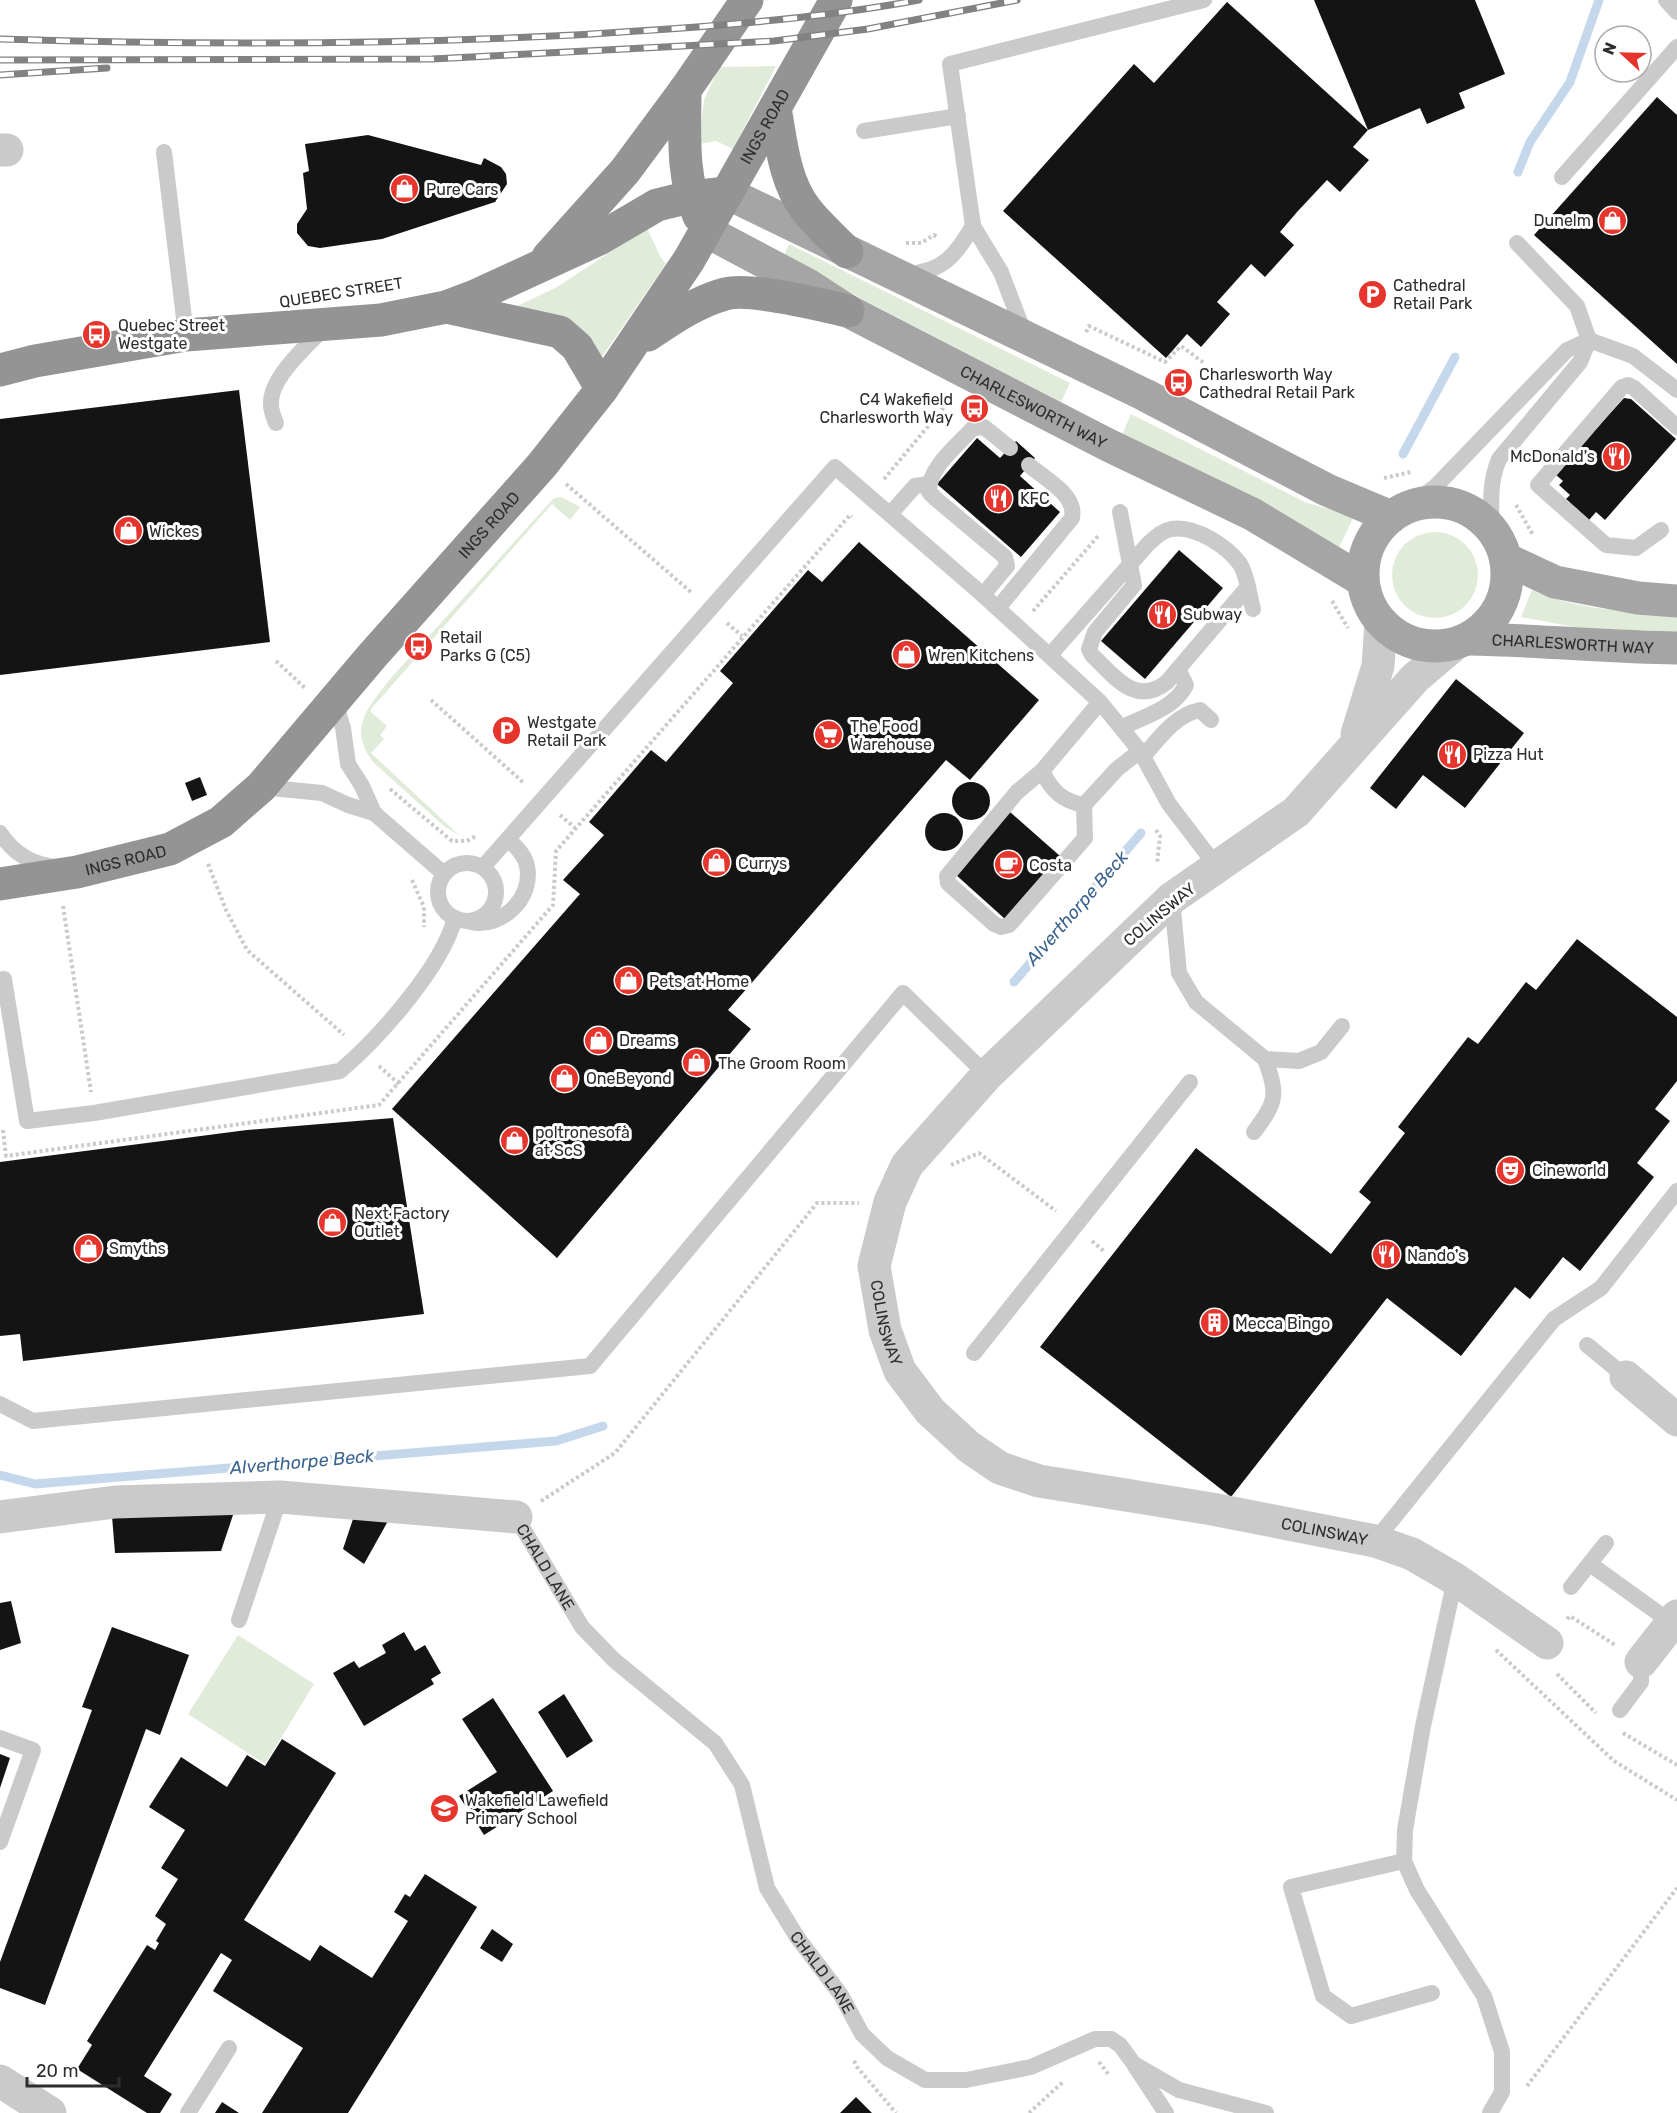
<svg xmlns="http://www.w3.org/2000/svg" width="1677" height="2113" font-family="Rubik,sans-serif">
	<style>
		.green { fill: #e1ebda }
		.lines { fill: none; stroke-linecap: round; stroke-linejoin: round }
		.stream { stroke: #c5d8eb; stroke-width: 9 }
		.building { fill: #141414 }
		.path { stroke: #cacaca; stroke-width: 4; stroke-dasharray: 3 3; stroke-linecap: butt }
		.lane { stroke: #cacaca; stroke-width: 16 }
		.street { stroke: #cacaca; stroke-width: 33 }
		.primary { stroke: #a5a5a5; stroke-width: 33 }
		.highway { stroke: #949494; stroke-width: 33 }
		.rail-casing { stroke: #828282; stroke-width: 7 }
		.rail { stroke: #fff; stroke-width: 4.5; stroke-dasharray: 14; stroke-linecap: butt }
		.labels { text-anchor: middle; stroke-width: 6; stroke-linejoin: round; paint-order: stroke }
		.street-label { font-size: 16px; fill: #2d2d2d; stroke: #fff }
		.poi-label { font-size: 16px; fill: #2d2d2d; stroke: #fff; text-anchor: start }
		.water-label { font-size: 18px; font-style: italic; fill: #3b648f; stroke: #fff }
	</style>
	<rect width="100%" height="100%" fill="#fff"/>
	<g class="green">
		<polygon points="776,66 733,149 716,141 699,144 704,100 719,67"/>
		<polygon points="647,228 660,256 666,264 601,358 505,312 557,287"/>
		<polygon points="789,244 1070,383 1061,402 783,258"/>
		<polygon points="1131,414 1307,503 1354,516 1336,554 1122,435"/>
		<path d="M 561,497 L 580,507 L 570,520 L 552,504 L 371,709 L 371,712 L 387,726 L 380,735 L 384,739 L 371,753 L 460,836 L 444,826 L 374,763 C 346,729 369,706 391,678 L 554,498 Z"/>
		<circle cx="1435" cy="575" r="43"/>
		<path d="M 1532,590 C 1580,611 1626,611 1677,614 L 1677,633 L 1580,628 L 1521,617 Z"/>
		<polygon points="238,1635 314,1684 265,1764 188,1714"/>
	</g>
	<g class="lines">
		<g class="stream">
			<polyline points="1518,172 1530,142 1570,82 1599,0"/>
			<polyline points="1403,454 1455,357"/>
			<polyline points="1014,982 1141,833"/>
			<polyline points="0,1475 35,1484 556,1441 603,1426"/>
		</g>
	</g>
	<g class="building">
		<polygon points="1314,0 1475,0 1505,74 1459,93 1465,108 1427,124 1420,108 1368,130"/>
		<polygon points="1227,2 1368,130 1353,147 1369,160 1340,192 1327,180 1297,212 1280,232 1294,245 1265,277 1251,264 1217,302 1230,314 1201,347 1187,334 1166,358 1003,211 1134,64 1154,83"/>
		<polygon points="1657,97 1677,115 1677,364 1534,235"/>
		<polygon points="368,135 481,165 484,158 501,167 506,174 507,184 495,202 382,239 320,248 308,246 297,233 297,224 307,209 303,173 309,171 305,144"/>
		<polygon points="239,390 270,642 0,675 0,419"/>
		<polygon points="1624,398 1631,399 1676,439 1605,520 1596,512 1589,520 1566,499 1570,495 1559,485 1563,481 1555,474"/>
		<polygon points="977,438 1000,458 1016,441 1035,458 1020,476 1060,512 1021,557 937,484"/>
		<polygon points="859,542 1039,700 970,780 946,760 728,1010 751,1029 557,1258 392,1109 580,894 563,880 604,835 589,822 651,750 666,762 733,683 720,671 808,570 822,582"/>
		<polygon points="1179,550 1223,588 1145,679 1101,641"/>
		<polygon points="1456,679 1524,733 1465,808 1423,775 1396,809 1370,788"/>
		<polygon points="200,777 207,795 192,801 185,783"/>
		<circle cx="971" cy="801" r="19"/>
		<polygon points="1010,812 1060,856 1005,919 955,874"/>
		<circle cx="944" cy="832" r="19"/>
		<polygon points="1577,939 1677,1017 1677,1081 1655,1109 1670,1121 1637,1163 1654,1177 1580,1271 1563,1257 1530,1299 1515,1287 1461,1356 1387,1298 1231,1497 1040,1347 1196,1148 1331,1254 1371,1202 1359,1192 1405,1133 1398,1127 1468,1037 1478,1044 1526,982 1536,990"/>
		<polygon points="393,1118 424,1314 23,1361 20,1334 0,1336 0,1162 247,1130"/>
		<polygon points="234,1512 221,1551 115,1553 112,1516"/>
		<polygon points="354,1516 388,1521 364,1564 343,1549"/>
		<polygon points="11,1601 21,1643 0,1650 0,1603"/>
		<polygon points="112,1627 189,1655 160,1735 146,1729 45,2005 0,1988 0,1962 92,1710 82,1707"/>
		<polygon points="404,1632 415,1651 425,1645 441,1673 431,1679 434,1684 364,1726 333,1673 354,1661 359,1668 386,1653 382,1645"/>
		<polygon points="564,1694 593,1741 567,1758 538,1712"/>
		<polygon points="493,1698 553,1791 484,1835 459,1796 497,1772 462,1719"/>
		<polygon points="282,1739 336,1773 244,1920 310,1961 320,1945 372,1978 408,1921 394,1912 405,1894 410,1897 425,1874 477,1907 348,2113 262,2113 303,2048 213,1991 232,1960 221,1953 144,2076 172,2094 160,2113 147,2113 77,2069 92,2045 87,2041 147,1945 155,1950 159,1943 156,1941 166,1924 155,1916 178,1879 161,1868 185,1830 149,1807 181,1757 227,1787 247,1755 265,1766"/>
		<polygon points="0,1754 10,1758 0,1788"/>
		<polygon points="492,1929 513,1944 502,1962 480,1948"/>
		<polygon points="856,2097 872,2113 840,2113"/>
		<polygon points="222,2102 239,2113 215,2113"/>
	</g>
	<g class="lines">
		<g class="path">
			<polyline points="906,243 921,243 934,235 937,237"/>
			<polyline points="1086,332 1089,326 1165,362 1181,346 1204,363"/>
			<polyline points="1384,478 1411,472"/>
			<polyline points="884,479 950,400"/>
			<polyline points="566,484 692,593"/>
			<polyline points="1516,505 1533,535"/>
			<polyline points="1332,601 1348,628"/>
			<polyline points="1033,611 1099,535"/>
			<polyline points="727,623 742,636"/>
			<polyline points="276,661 305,688"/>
			<polyline points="431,700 525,784"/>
			<polyline points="390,789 452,841 467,841 476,836"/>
			<polyline points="560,815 575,828"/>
			<polyline points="1156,830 1160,836 1157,864"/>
			<polyline points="208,864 226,910 247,950 344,1035"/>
			<polyline points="412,880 424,907 424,927"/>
			<polyline points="63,906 91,1092"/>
			<polyline points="379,1066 399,1084"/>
			<polyline points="3,1130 6,1156 379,1105 553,905 556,851 850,515 852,517"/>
			<polyline points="951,1165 979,1153 1056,1211"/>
			<polyline points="1092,1241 1105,1252"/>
			<polyline points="541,1501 615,1453 817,1203 859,1203"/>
			<polyline points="1567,1619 1570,1616 1615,1645"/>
			<polyline points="1496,1650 1614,1761 1677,1800"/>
			<polyline points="1557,1674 1596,1713"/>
			<polyline points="1623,1733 1677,1765"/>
			<polyline points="854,2061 857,2067 896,2113"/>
			<polyline points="1099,2062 1109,2075"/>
			<polyline points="1527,2086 1677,1888"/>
			<polyline points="1029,2113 1064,2081"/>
		</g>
		<g class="lane">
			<polyline points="1666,0 1677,12"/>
			<polyline points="864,131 958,116"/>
			<polyline points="164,152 186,335"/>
			<polyline points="1562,177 1677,47"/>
			<path d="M 906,274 C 944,272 955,255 973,226 L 972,217"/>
			<polyline points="1025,335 1001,272 973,226 950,64 1204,0"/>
			<path d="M 276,423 C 274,418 271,411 271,405 C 269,378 308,345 325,327"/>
			<polyline points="1408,507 1435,487 1567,350 1589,340 1633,356 1677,390"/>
			<path d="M 1120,512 L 1134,585 L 1095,632 L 1089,649 L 1092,655 C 1115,677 1136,707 1167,682 L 1247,588"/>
			<polyline points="891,513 915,486 929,484"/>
			<path d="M 1492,529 C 1491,504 1489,483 1499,459 L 1580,362 L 1589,340 L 1577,306 L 1517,243"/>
			<polyline points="1661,530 1636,548 1606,545 1538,485 1622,387 1628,385 1634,388 1677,427"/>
			<path d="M 983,595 L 1007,566 L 1005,557 L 936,499 L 929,492 C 928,468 958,445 973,428 L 984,427 L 1010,448"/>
			<path d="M 998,608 L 1072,518 C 1077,495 1045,479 1029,465"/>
			<path d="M 1050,655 L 1148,544 C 1155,538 1161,531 1171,529 C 1195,525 1227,546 1240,564 C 1248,577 1249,595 1253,609"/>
			<path d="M 1100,702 L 1042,771 C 1052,791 1062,801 1084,805 L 1117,769 L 1140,751"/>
			<path d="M 1123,727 C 1145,716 1175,708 1186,685 L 1178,669"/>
			<path d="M 1143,757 C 1159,738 1175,715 1200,710 L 1211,720"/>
			<polyline points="1042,771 1017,792 947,876 948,883 994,924 1001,927 1009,925 1085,838 1084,805"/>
			<polyline points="261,787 322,793 348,805 374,813 362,786 348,764 343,728 335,702"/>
			<polyline points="374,813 443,873"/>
			<path d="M 0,833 C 14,853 29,863 53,867"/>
			<circle cx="467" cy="892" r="29"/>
			<polyline points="483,867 835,467 983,595 1100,702 1140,751 1169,804 1217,867"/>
			<polyline points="1172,899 1179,973 1196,1002 1265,1059 1299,1061 1321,1052 1342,1026"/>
			<path d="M 471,922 C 501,929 534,898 527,866 C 525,855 516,847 508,839"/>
			<path d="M 4,979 L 27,1121 L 94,1113 L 340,1071 C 379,1038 442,967 455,918"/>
			<path d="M 1254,1132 C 1277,1101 1278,1095 1265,1059"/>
			<polyline points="1587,1345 1626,1377"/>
			<polyline points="974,1353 1190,1082"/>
			<polyline points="0,1404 33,1421 590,1366 903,993 987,1075"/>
			<path id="s1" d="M 516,1517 L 582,1627 L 614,1660 L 715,1743 L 742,1785 L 767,1888 L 797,1937 L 841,1995 L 862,2034 L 887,2058 L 925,2080 L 966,2080 L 1031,2067 L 1095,2039 L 1111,2039 L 1120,2045 L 1134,2064 L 1179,2090 L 1266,2113"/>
			<polyline points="1375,1541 1554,1319 1601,1288 1677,1191"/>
			<polyline points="1590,1564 1672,1623"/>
			<polyline points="1455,1579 1423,1726 1405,1830 1404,1861 1417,1890 1484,1996 1502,2052 1502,2092 1490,2113"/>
			<polyline points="1571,1587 1606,1543"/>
			<polyline points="239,1620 280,1497"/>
			<polyline points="1620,1710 1641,1682 1641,1662"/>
			<polyline points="0,1738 33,1750 0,1842"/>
			<polyline points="1404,1861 1291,1887 1323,1996 1351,2016 1432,1993"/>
			<polyline points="1135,2066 1166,2113"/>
			<polyline points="188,2113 229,2048"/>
		</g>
		<g class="street">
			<polyline points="0,150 7,150"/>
			<path id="s2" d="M 1455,644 L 1415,678 L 1296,812 L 1172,898 L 987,1075 L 907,1165 L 890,1202 L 874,1266 L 885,1330 L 900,1371 L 930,1411 L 969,1447 L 1000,1468 L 1039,1481 L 1212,1509 L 1375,1541 L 1412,1554 L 1455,1579 L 1547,1643"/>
			<polyline points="1357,734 1378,666 1381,623"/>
			<polyline points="1626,1377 1677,1420"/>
			<polyline points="0,1517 115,1502 280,1497 516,1517"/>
			<polyline points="1641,1662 1677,1616"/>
			<polyline points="0,2081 50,2113"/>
		</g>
		<g class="primary">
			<polyline points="727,193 1145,395 1327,490 1391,517"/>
			<path id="s3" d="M 706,231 L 808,285 L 848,311 L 1108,445 L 1252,514 L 1362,580"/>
			<circle cx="1435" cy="574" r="72"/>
			<polyline points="1506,559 1555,582 1638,598 1677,601"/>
			<path id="s4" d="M 1469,639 C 1538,640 1607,647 1677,648"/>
		</g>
		<g class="highway">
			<path d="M 685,90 C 685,133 681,176 699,216"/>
			<path d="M 775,108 C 781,141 784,180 805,208 C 817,224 833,238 847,252"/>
			<polyline points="548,257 625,171 685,90 747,0"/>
			<polyline points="446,307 560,332 577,347 602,389"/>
			<path d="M 648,335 C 672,319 696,302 725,294 C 751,287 821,305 848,311"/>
			<polyline points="0,370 35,361 186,335 381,320 446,307 475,296 599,239 657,205 690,197 727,193"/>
			<path id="s5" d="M 0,884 L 77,872 L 170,849 L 221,822 L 261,787 L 372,656 L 542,465 L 602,389 L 689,260 L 836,0"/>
		</g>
		<defs>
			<g id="rail">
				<path d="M 0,39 C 191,45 383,45 574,35 C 689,28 805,21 919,0"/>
				<polyline points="0,60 432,59 683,46 774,41 868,29 1017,0"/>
				<polyline points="0,75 107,68"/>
			</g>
		</defs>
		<use href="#rail" class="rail-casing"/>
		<use href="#rail" class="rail"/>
	</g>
	<defs>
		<symbol id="shop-disc" viewBox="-11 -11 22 22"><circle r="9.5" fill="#e6352c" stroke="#fff"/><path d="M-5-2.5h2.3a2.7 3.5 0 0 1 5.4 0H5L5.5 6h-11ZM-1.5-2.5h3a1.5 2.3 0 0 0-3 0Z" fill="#fff"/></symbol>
		<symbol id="parking-disc" viewBox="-11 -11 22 22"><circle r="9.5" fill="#e6352c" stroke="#fff"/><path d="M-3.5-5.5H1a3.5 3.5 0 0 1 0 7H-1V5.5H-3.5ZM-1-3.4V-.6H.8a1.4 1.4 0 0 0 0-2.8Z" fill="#fff"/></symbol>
		<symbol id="bus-disc" viewBox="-11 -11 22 22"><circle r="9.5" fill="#e6352c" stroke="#fff"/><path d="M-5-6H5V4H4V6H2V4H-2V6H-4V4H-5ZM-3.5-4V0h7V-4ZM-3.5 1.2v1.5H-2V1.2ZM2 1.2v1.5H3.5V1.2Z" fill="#fff"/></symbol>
		<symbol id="restaurant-disc" viewBox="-11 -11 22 22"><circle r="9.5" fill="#e6352c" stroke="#fff"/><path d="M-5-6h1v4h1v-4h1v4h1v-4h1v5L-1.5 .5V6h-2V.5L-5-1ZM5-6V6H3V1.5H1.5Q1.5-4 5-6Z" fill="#fff"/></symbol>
		<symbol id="supermarket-disc" viewBox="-11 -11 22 22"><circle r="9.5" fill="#e6352c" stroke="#fff"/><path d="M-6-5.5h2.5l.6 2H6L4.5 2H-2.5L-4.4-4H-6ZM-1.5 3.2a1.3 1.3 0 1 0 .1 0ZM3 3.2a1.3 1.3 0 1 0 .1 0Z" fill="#fff"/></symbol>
		<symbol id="cafe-disc" viewBox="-11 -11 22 22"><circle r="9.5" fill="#e6352c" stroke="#fff"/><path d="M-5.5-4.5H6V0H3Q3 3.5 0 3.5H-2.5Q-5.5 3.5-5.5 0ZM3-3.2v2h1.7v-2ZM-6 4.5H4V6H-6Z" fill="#fff"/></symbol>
		<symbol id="theatre-disc" viewBox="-11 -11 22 22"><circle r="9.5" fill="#e6352c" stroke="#fff"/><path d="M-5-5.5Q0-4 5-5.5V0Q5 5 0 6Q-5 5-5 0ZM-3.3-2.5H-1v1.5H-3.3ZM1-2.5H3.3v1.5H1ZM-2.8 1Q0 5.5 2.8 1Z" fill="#fff"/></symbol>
		<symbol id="building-disc" viewBox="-11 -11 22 22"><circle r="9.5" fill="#e6352c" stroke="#fff"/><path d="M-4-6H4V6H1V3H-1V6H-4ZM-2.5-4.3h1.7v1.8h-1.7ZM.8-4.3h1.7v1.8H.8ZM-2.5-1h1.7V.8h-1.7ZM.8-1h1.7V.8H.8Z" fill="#fff"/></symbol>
		<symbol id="school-disc" viewBox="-11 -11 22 22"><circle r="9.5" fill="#e6352c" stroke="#fff"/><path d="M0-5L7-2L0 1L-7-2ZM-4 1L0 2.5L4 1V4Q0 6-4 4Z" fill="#fff"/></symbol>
	</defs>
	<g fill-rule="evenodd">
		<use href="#shop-disc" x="388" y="172" width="33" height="33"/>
		<use href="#shop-disc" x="1596" y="204" width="33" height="33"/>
		<use href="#parking-disc" x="1356" y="278" width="33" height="33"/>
		<use href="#bus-disc" x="80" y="318" width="33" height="33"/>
		<use href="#bus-disc" x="1162" y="366" width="33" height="33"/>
		<use href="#bus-disc" x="958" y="392" width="33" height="33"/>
		<use href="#restaurant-disc" x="1600" y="440" width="33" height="33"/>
		<use href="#restaurant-disc" x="982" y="482" width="33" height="33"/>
		<use href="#shop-disc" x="112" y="514" width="33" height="33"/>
		<use href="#restaurant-disc" x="1146" y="598" width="33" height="33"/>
		<use href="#bus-disc" x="402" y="630" width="33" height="33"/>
		<use href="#shop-disc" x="890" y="638" width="33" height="33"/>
		<use href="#parking-disc" x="490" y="714" width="33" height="33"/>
		<use href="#supermarket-disc" x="812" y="718" width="33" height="33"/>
		<use href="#restaurant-disc" x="1436" y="738" width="33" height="33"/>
		<use href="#shop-disc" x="700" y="846" width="33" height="33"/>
		<use href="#cafe-disc" x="992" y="848" width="33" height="33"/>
		<use href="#shop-disc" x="612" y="964" width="33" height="33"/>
		<use href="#shop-disc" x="582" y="1024" width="33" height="33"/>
		<use href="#shop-disc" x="680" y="1046" width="33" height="33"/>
		<use href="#shop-disc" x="548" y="1062" width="33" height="33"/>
		<use href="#shop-disc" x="498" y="1124" width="33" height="33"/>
		<use href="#theatre-disc" x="1494" y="1154" width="33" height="33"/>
		<use href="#shop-disc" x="316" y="1206" width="33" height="33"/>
		<use href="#shop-disc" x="72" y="1232" width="33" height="33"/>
		<use href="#restaurant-disc" x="1370" y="1238" width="33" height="33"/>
		<use href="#building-disc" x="1198" y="1306" width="33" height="33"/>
		<use href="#school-disc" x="428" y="1792" width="33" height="33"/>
	</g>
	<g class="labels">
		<g class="street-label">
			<text dy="6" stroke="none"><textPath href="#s5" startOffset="1118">INGS ROAD</textPath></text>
			<text transform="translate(341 292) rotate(-9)" y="6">QUEBEC STREET</text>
			<text dy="6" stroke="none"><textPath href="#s3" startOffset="372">CHARLESWORTH WAY</textPath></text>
			<text dy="6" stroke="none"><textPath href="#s5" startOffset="632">INGS ROAD</textPath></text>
			<text dy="6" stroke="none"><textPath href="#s4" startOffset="104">CHARLESWORTH WAY</textPath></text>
			<text dy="6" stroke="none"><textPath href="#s5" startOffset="128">INGS ROAD</textPath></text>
			<text transform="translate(1159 914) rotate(-40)" y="6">COLINSWAY</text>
			<text dy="6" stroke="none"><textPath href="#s2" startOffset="924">COLINSWAY</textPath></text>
			<text dy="6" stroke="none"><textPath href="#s2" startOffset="1446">COLINSWAY</textPath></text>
			<text dy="6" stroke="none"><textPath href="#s1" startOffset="58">CHALD LANE</textPath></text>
			<text dy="6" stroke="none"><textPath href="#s1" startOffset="562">CHALD LANE</textPath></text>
		</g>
		<g class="poi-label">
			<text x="426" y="195">Pure Cars</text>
			<text x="1591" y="226" text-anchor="end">Dunelm</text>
			<text x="1393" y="291">Cathedral<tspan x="1393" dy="18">Retail Park</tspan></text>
			<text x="118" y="331">Quebec Street<tspan x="118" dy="18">Westgate</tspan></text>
			<text x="1199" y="380">Charlesworth Way<tspan x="1199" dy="18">Cathedral Retail Park</tspan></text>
			<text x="953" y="405" text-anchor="end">C4 Wakefield<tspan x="953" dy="18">Charlesworth Way</tspan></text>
			<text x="1595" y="462" text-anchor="end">McDonald's</text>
			<text x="1020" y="504">KFC</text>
			<text x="149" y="537">Wickes</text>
			<text x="1183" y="620">Subway</text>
			<text x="440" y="643">Retail<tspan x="440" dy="18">Parks G (C5)</tspan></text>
			<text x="928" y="661">Wren Kitchens</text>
			<text x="527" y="728">Westgate<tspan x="527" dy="18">Retail Park</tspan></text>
			<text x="850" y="732">The Food<tspan x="850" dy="18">Warehouse</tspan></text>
			<text x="1473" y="760">Pizza Hut</text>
			<text x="738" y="869">Currys</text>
			<text x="1029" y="871">Costa</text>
			<text x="649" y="987">Pets at Home</text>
			<text x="619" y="1046">Dreams</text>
			<text x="718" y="1069">The Groom Room</text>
			<text x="586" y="1084">OneBeyond</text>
			<text x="535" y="1138">poltronesofà<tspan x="535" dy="18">at ScS</tspan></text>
			<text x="1532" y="1176">Cineworld</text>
			<text x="354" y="1219">Next Factory<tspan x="354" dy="18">Outlet</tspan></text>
			<text x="109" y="1254">Smyths</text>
			<text x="1407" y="1261">Nando's</text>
			<text x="1235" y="1329">Mecca Bingo</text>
			<text x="465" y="1806">Wakefield Lawefield<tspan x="465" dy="18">Primary School</tspan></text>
		</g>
		<g class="water-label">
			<text transform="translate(1077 908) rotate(-49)" y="6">Alverthorpe Beck</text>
			<text transform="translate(302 1462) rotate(-5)" y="6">Alverthorpe Beck</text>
		</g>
	</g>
	<g transform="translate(1623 54) rotate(292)"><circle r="28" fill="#ffffff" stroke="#ababab" stroke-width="1.5"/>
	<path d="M0-4.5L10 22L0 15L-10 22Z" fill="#e6352c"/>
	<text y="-9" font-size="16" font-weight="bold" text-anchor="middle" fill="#2d2d2d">N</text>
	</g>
	<path d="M27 2077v9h92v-9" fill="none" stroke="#2d2d2d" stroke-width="3"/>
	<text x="36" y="2077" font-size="18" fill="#2d2d2d" stroke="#ffffff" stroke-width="4.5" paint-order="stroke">20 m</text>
</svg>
